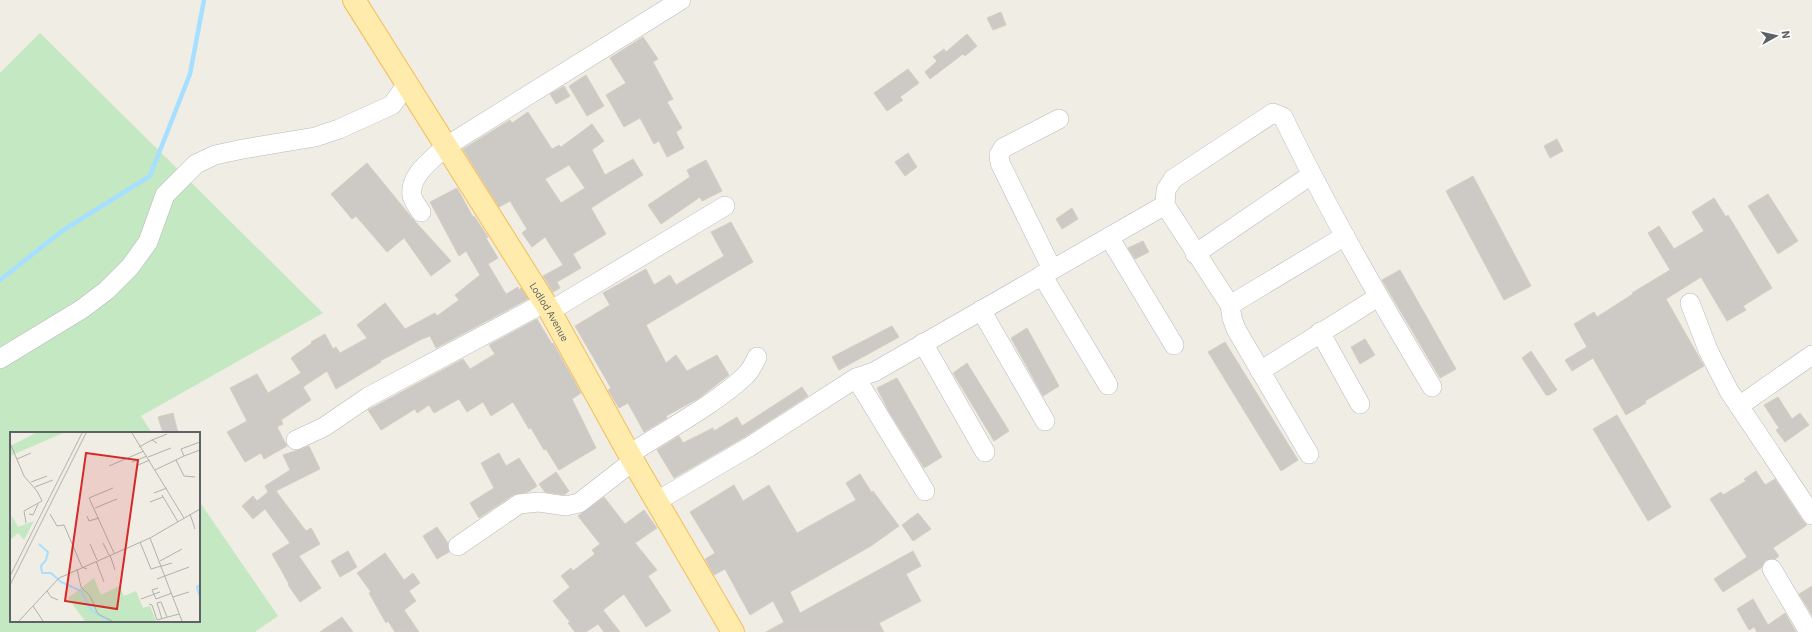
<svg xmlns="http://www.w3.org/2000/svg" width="1812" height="632" font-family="'IBM Plex Sans',sans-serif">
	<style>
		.green { fill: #c4e8c1 }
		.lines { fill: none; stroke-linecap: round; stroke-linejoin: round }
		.stream { stroke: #a6dfff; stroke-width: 4.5 }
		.building { fill: #cdc9c4; stroke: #d5cec3; fill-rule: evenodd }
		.minor-casing { stroke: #b6b9bc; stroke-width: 20 }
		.major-casing { stroke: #f5bd59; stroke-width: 24 }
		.minor { stroke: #fff; stroke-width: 19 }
		.major { stroke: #ffebab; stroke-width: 22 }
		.labels { text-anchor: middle; stroke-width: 4; stroke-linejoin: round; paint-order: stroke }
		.street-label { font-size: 10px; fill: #5d6266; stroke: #fff }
		.inset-river { fill: none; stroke: #a6dfff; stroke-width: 2 }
		.inset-road { fill: none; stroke: #b1b1ae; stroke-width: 1 }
		.view { fill: #d62828; fill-opacity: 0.15; stroke: #d62828; stroke-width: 2 }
		.inset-edge { fill: none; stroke: #5d6266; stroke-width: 2 }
	</style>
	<rect width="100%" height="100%" fill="#f0ede5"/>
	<polygon class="green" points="40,33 323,313 141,416 152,433 11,433 11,621 199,621 199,501 278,616 255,632 0,632 0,73"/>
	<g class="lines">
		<polyline class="stream" points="0,280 62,231 150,176 190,74 204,0"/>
	</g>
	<g class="building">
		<polygon points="1001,12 1006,25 993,30 987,18"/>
		<polygon points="967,34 977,46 965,56 963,54 930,79 925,72 937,61 933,57 944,49 946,52"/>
		<polygon points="643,37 658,59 653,62 673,99 667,102 682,128 676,132 684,148 667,157 659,141 654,144 640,118 624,127 606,95 626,83 610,58"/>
		<polygon points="908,69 919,83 900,97 903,100 887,111 874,93"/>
		<polygon points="586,75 604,106 587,116 569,86"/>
		<polygon points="564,86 570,96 556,104 550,94"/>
		<path d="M 528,112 L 552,149 L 559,145 L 561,147 L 592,124 L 604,141 L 592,150 L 605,175 L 633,159 L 643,175 L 591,208 L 606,234 L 573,254 L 581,268 L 557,282 L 560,288 L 553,292 L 543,276 L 563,265 L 545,237 L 532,247 L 522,233 L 527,229 L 510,201 L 499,207 L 463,149 L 510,120 L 512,123 ZM 569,165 L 585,188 L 561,203 L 545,179 Z"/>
		<polygon points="1557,139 1563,151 1550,158 1544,146"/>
		<polygon points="908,153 917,167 905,176 895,162"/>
		<polygon points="706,160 722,191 702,201 700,197 661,224 648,205 690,177 687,170"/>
		<polygon points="367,163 412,218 451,261 431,276 404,238 387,252 356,216 352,219 331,194"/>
		<polygon points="1473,176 1531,286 1504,300 1446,191"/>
		<polygon points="457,188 473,217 474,216 488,237 486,238 498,258 488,264 506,294 518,287 519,290 521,288 528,299 436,348 430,336 422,339 380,361 381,362 336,389 327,371 303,387 311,400 281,420 283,424 277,427 287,446 264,459 261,453 245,462 227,432 247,421 230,388 257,374 268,393 301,373 291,358 312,343 311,342 325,334 333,349 336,347 340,353 367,338 357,325 385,303 405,329 435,313 437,316 459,300 455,295 480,275 466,251 459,256 430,202"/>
		<polygon points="1768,194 1798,241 1778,254 1748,206"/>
		<polygon points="1714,198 1726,217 1728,215 1772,288 1743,306 1746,310 1727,321 1701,277 1666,299 1704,366 1645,401 1646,403 1626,415 1593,358 1572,371 1565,360 1587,347 1574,324 1594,312 1597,317 1633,294 1632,293 1670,270 1648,233 1659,226 1674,249 1704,231 1692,212"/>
		<polygon points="1072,208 1078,219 1062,229 1056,219"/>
		<polygon points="731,222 753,262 646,325 666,363 676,355 687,371 717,355 729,375 699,398 666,416 667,418 644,432 628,403 619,408 608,390 611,388 575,326 610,305 603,293 646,269 654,285 670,275 676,285 724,256 711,232"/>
		<polygon points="1143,241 1149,252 1135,259 1128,248"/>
		<polygon points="1400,270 1456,369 1440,378 1382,280"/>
		<polygon points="537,319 552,344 553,343 581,393 572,399 596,448 559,470 546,449 544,450 531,428 529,429 513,402 491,416 483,402 467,412 459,399 434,413 429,405 417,413 415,409 381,430 368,410 463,359 470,369 495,354 489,345"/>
		<polygon points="892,326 899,337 839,370 832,357"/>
		<polygon points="1027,328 1059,386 1043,396 1011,338"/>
		<polygon points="1365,339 1375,355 1360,364 1351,347"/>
		<polygon points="1225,342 1298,460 1281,471 1208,352"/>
		<polygon points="1531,351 1557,390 1549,395 1546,395 1522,358"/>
		<polygon points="967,363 1009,431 994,441 953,373"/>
		<polygon points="897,378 942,457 924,468 888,410 877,388"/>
		<polygon points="802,387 808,396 743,438 674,478 657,450 679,436 683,443 713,428 714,431 737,417 742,426"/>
		<polygon points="1778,397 1792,419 1800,413 1809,425 1785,442 1776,430 1779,428 1764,405"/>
		<polygon points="173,413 178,433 163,433 158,417"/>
		<polygon points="1617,415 1671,507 1648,521 1593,429"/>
		<polygon points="309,446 320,469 276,491 306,531 311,528 320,544 299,556 321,588 300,602 288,585 289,584 272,554 290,543 265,509 253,519 242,506 253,496 257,501 268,492 265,486 290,470 283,455"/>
		<polygon points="499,453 506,466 519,458 537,486 528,492 513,495 479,518 470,503 494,488 481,463"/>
		<polygon points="1756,471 1765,485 1775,479 1803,521 1807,525 1773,548 1779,556 1775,559 1766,560 1761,568 1723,592 1714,579 1747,557 1710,499 1721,492 1723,495 1746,481 1744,479"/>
		<polygon points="556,472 569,491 564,495 545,492 539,484"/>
		<polygon points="860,474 872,493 873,491 899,526 871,546 790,592 800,613 913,551 921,566 906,574 921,601 879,623 884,632 766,632 784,622 773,601 750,615 725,569 714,575 705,559 715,553 690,512 734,485 743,501 769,485 797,533 856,500 846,483"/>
		<polygon points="604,497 625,524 644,510 657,528 635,543 657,570 648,576 671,611 646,627 624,594 603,610 620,632 604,632 598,624 586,632 575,632 568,623 570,622 553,601 570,587 561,576 571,568 573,571 595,554 592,550 600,544 578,516"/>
		<polygon points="918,513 931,529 913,541 902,525"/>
		<polygon points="437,527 448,543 449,552 437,559 423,536"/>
		<polygon points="348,551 357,567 340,577 331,561"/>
		<polygon points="385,553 404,580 413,573 420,583 409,591 416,601 404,610 419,632 395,632 388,621 386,623 369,593 371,592 357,573"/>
		<polygon points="1812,586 1812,615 1799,594"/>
		<polygon points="1753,599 1768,625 1785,613 1796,632 1757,632 1754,627 1749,630 1737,609"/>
		<polygon points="342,617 353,632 320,632"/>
	</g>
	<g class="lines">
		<defs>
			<g id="minor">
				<path d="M 421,212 C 418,207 412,200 412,195 C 409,175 433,159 445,147 L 681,0"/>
				<polyline points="1109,237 1174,345"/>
				<polyline points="1195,254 1311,175"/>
				<polyline points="1052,269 1000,163 999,155 1003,148 1059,119"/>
				<polyline points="1042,275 1108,385"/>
				<polyline points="1690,303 1708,350 1729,391 1812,515"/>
				<polyline points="1230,305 1345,236"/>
				<polyline points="981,310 1045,421"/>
				<polyline points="550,311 725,206"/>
				<polyline points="1320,332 1360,404"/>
				<polyline points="923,343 985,452"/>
				<polyline points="0,359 82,309 107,290 130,267 148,242 165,195 196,164 215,155 243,149 315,137 339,129 392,105 407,84"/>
				<polyline points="1260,371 1378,297"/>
				<polyline points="856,378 925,491"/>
				<polyline points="1739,406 1812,355"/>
				<polyline points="296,440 324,427 368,397 544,303"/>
				<path d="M 630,454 C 666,430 714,405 745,376 C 751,370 754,364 757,357"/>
				<path d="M 1309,454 L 1236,329 L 1232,318 L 1230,305 L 1165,205 L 1166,190 L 1173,179 L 1273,113 L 1283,117 C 1328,210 1379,299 1432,387"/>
				<polyline points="657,501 749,447 856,378 874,372 1165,205"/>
				<polyline points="458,546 519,504 539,502 566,506 579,503 633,461"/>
				<polyline points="1772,569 1809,632"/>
			</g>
			<g id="major">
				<path id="s1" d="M 354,0 L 550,311 L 633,461 L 733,632"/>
			</g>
		</defs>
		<use href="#minor" class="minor-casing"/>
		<use href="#major" class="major-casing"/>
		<use href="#minor" class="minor"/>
		<use href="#major" class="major"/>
	</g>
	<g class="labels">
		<g class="street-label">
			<text dy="4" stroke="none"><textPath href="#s1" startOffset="368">Lodlod Avenue</textPath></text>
		</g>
	</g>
	<g transform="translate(10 432)">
		<rect width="190" height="190" fill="#f0ede5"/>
		<path d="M 26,1 L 53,1 L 0,24 L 0,14 ZM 2,84 L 8,95 L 24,89 L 14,108 L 8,101 L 0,108 ZM 84,146 L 91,163 L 109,154 L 114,164 L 126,159 L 133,176 L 140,174 L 146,189 L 75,189 L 58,166 Z" fill="#c4e8c1"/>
		<path class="inset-river" d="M 29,112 L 38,120 L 36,128 L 31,134 L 32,141 L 41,141 L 51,150 L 71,159 L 81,178 L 99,189M 190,153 L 187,155 L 190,165"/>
		<path class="inset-road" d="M 122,1 L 174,86M 142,8 L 157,2M 0,11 L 14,44 L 27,59 L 32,69 L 14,79 L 16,91M 129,15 L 142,8 L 147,11M 174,24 L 190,18M 138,25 L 161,16M 7,27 L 21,21M 166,28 L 174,44 L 185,45M 122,30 L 137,24M 128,33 L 140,28M 99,34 L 134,19M 145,38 L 174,24 L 171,17 L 190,10M 21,50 L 37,44M 25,55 L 43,48M 103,56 L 79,66 L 104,121M 144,61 L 157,56M 152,63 L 168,90M 140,70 L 153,65M 85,76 L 107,67M 19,82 L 23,83 L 28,72M 40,82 L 47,94 L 54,93 L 72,135 L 77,137M 180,82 L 185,97M 77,84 L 79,89 L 89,86M 140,106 L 172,189M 130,110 L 141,137 L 162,131M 93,111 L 99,123M 80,112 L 87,128M 100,123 L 105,138M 86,129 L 94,150M 150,129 L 172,117M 67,137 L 71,155 L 80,164 L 88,182 L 102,189M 0,144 L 72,1M 147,147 L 179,135M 0,153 L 76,1M 148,156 L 142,158 L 146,167 L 162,161M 37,159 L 41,165 L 48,168M 163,165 L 179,160M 131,167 L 150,160M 139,172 L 142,173 L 147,188 L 169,182M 23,174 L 33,189M 152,187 L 147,171 L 151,170 L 157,185M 9,189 L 49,146 L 140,106 L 190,77"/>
		<path class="view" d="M 76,21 L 128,28 L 107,177 L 55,169 Z"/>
		<rect width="190" height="190" class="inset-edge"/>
	</g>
	<g transform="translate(1776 36) rotate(82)" stroke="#ffffff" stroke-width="3" paint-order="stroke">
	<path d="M0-3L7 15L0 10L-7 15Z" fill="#5d6266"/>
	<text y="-6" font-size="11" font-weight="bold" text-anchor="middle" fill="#5d6266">N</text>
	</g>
</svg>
